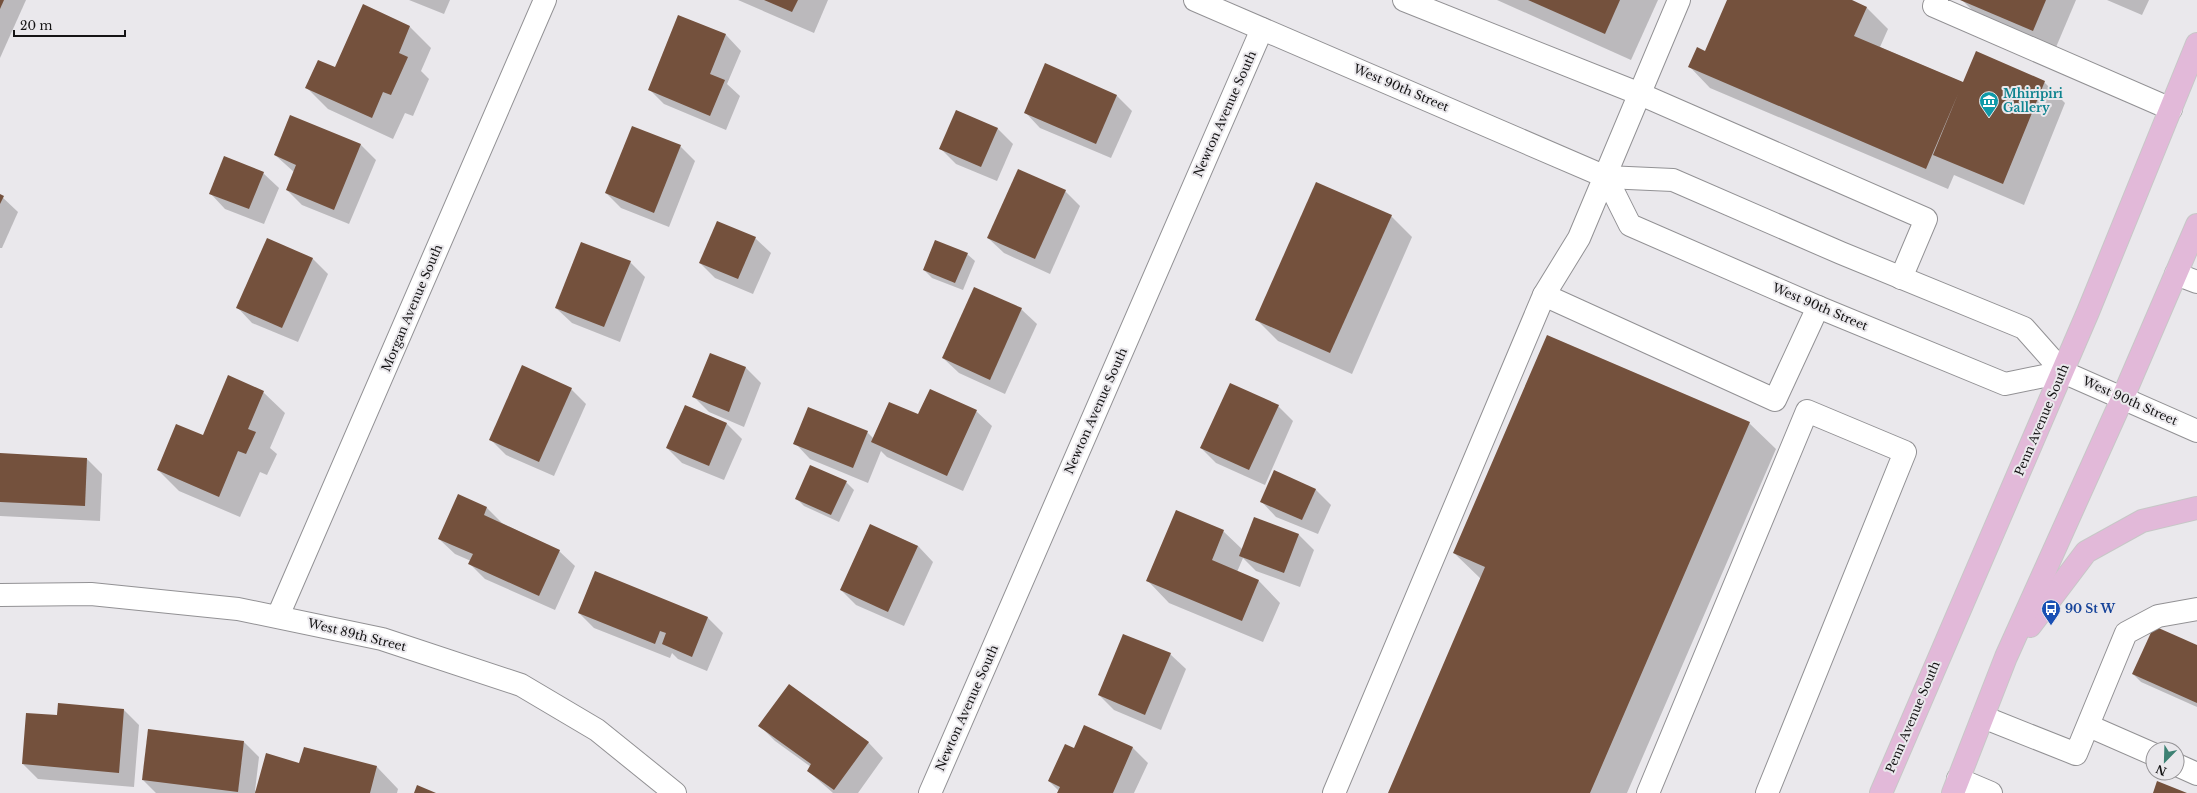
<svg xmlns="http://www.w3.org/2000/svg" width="2197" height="793" font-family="'Libre Baskerville',serif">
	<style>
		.shadow { fill: #0003 }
		.building { fill: #74513d }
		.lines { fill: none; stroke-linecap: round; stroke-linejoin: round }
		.minor-casing { stroke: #929194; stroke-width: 24 }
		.major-casing { stroke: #c7c7c7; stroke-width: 24 }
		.minor { stroke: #fff; stroke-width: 22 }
		.major { stroke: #e2b9d9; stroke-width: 22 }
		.labels { text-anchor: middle; stroke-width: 4; stroke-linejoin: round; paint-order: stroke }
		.street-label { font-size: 12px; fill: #151415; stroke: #eae8ec }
		.culture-label { font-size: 12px; font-weight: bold; fill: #0d838f; stroke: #eae8ec; text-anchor: start }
		.transit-label { font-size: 12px; font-weight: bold; fill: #164399; stroke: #eae8ec; text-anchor: start }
	</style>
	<rect width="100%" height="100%" fill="#eae8ec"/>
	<g class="shadow">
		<polygon points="0,0 26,0 0,58"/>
		<polygon points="409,0 450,0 444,14"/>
		<polygon points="738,0 828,0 814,33"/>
		<polygon points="1497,0 1658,0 1631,60"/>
		<polygon points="1729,0 1849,0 1867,8 1888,29 1880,47 1964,83 2044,82 2065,103 2024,205 1954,175 1948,189 1710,88 1689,66 1706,52"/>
		<polygon points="1962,0 2076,0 2054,52 1983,21"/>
		<polygon points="2107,0 2149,0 2142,15"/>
		<polygon points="364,6 410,27 431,48 421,71 429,79 413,116 405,113 393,139 328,109 307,88 336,69"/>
		<polygon points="679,16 726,35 741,51 727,84 740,96 726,130 664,104 649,89"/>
		<polygon points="1046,65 1117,96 1132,111 1111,158 1040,128 1025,112"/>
		<polygon points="957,111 998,129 1013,144 997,181 956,164 941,149"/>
		<polygon points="291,117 361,145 376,160 349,224 302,205 287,190 294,172 275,155"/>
		<polygon points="680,146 695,161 669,227 621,208 606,193"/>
		<polygon points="263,173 279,188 264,224 225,209 210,193"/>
		<polygon points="1065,191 1080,206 1050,274 1004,253 988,238"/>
		<polygon points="0,195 18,212 2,248 0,248"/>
		<polygon points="1391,216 1412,237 1352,374 1278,341 1257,320"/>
		<polygon points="755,238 771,253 753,294 715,278 700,263"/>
		<polygon points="267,239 313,259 328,274 298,342 252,323 237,307"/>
		<polygon points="967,254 975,261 963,290 932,278 924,270"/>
		<polygon points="630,262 645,277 620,342 572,323 556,308"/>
		<polygon points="1021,309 1037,324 1005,394 959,373 943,358"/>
		<polygon points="711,355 746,368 761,383 744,427 709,412 694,397"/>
		<polygon points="571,389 586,404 554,476 506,455 491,440"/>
		<polygon points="263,392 285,413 270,448 277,454 267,475 260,472 240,517 179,491 158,470"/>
		<polygon points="685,406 727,424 742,439 724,480 682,463 667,448"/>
		<polygon points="1278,406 1293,421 1265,485 1216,463 1201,448"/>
		<polygon points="976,411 992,426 963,491 887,457 881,451 868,483 810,459 795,443 867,432 874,439 919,416"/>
		<polygon points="1749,423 1776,449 1627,793 1389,793 1481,579 1454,553"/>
		<polygon points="0,454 87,459 102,474 100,521 0,516"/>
		<polygon points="846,482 854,490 839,522 804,506 796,498"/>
		<polygon points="1315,489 1331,505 1318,534 1276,517 1261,501"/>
		<polygon points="459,496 487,508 502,523 559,551 575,566 555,610 485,579 470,564 471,561 455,554 439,539"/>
		<polygon points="1255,518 1299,535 1314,550 1300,587 1256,571 1243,558 1237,572 1259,581 1280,603 1263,642 1169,603 1148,581 1223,531 1243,550"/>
		<polygon points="870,525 918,546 933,562 904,626 856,605 841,590"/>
		<polygon points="595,572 708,618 723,633 707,671 678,659 672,653 670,658 594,628 579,613"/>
		<polygon points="2197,646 2197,707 2141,682 2133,674"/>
		<polygon points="1170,654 1186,669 1161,730 1114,710 1099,695"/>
		<polygon points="59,704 124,710 139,725 134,787 38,779 23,764 57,716"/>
		<polygon points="760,726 868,742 883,758 858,793 833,793 808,771 811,767 775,741"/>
		<polygon points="1085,727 1133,748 1148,763 1134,793 1058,793 1059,791 1049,781 1075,749"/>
		<polygon points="244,742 259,757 255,791 300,764 377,767 398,789 397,793 156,793 143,780"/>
	</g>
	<g class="building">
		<polygon points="0,0 4,0 0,9"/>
		<polygon points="764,0 798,0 792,12"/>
		<polygon points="1528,0 1620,0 1605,34"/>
		<polygon points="1727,0 1852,0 1867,7 1854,36 1963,82 1976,51 2045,81 2003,184 1933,155 1958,94 1926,169 1688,67 1697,47 1705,51"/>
		<polygon points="1960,0 2046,0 2033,31"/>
		<polygon points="363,4 410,26 399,53 408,57 391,95 383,92 372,118 305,88 318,60 335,67"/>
		<polygon points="678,15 726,34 710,74 725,80 710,116 648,90"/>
		<polygon points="1045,63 1117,95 1096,144 1024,113"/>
		<polygon points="956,110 998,128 981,167 939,149"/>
		<polygon points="290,115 361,144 334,210 286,190 296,165 274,155"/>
		<polygon points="632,126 681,145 654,213 605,193"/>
		<polygon points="224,156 264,172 249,209 209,194"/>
		<polygon points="1018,169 1066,190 1035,259 987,238"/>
		<polygon points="1316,182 1392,215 1330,353 1255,320"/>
		<polygon points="0,194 4,196 0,204"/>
		<polygon points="717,221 756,237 738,279 699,263"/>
		<polygon points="267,238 313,258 282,328 236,308"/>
		<polygon points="935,240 968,253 955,283 923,270"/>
		<polygon points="581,242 631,261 604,327 555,308"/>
		<polygon points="974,287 1022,308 990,380 942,358"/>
		<polygon points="1547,335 1750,422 1590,793 1388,793 1485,567 1453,553"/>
		<polygon points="710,353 746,367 729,412 692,397"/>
		<polygon points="522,365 572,388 539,462 489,440"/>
		<polygon points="228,375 264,391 248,429 256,432 246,454 238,451 219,497 157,470 176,424 203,435"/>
		<polygon points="1230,383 1279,405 1249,470 1200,448"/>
		<polygon points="930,389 977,410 947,476 871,442 889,402 918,414"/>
		<polygon points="685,405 727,423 709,466 666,448"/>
		<polygon points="808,407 868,431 853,468 793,444"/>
		<polygon points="0,453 87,458 85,506 0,502"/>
		<polygon points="810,465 847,481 831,515 795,499"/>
		<polygon points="1274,470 1316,489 1302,520 1260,502"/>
		<polygon points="458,494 487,507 484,515 560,550 539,596 468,564 473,554 438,539"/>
		<polygon points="1176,510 1224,530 1212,560 1259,580 1242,621 1146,581"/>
		<polygon points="1254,517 1299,534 1284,573 1239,556"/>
		<polygon points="870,524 918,546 888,612 840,590"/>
		<polygon points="595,571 708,617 692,657 662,644 666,633 660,631 655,644 578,613"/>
		<polygon points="2154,626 2197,645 2197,703 2132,674"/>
		<polygon points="1123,634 1171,653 1145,715 1098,695"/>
		<polygon points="789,684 869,742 834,790 807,771 811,764 758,726"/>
		<polygon points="58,703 124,709 119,773 22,764 26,713 57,715"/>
		<polygon points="1084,725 1133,747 1113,793 1057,793 1060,787 1048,781 1065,744 1074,748"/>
		<polygon points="148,729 244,741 238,792 142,780"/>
		<polygon points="304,747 377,766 370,793 255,793 266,753 299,763"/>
		<polygon points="2157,781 2187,793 2153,793"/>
		<polygon points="417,785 436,793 414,793"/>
	</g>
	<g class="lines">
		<defs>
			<g id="minor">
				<polyline points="1195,0 1606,177 1673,180 1841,253 2024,328 2063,372 2197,431"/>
				<polyline points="1404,0 1640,94 1926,219 1901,278"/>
				<polyline points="1937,0 1934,6 2171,109"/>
				<polyline points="1606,177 1630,225 1818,307 2005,384 2063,372"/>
				<polyline points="2176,274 2197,282"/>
				<polyline points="1544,295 1775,400 1818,307"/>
				<polyline points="0,595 91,594 238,609 382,639 521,685 597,730 675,793"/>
				<polyline points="278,616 545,0"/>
				<polyline points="1983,717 2076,754 2126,633 2158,616 2197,609"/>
				<polyline points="2089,726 2153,754"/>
				<polyline points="2177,765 2197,774"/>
				<polyline points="1958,779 1991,793"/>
				<polyline points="930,793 1262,29"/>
				<polyline points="1334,793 1544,295 1579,238 1679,0"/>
				<polyline points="1648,793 1807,411 1905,452 1767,793"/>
			</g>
			<g id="major">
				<polyline points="2030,626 2086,552 2142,521 2197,508"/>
				<polyline points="1881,793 2088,312 2197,44"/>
				<polyline points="1953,793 2006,657 2123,397 2197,225"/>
			</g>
		</defs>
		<use href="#minor" class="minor-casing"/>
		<use href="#major" class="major-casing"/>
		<use href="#minor" class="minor"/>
		<use href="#major" class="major"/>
	</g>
	<defs>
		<symbol id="museum-pin" viewBox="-11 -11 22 30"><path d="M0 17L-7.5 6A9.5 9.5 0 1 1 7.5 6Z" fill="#0f9aa8" stroke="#eae8ec"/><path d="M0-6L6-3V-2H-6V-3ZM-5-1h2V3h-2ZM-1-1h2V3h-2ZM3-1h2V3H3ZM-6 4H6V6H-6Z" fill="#fff"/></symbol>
		<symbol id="bus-pin" viewBox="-11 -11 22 30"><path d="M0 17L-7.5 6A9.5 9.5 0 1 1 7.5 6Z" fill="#1a4fb4" stroke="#eae8ec"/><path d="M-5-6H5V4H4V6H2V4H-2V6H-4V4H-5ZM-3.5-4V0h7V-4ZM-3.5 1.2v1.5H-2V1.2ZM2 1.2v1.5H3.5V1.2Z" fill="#fff"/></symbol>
	</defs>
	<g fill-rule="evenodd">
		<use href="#museum-pin" x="1978" y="90" width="22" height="30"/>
		<use href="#bus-pin" x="2040" y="598" width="22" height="30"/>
	</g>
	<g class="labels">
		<g class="street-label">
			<text transform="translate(1401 88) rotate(23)" y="4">West 90th Street</text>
			<text transform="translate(1225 114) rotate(-66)" y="4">Newton Avenue South</text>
			<text transform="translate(1820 307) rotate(23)" y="4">West 90th Street</text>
			<text transform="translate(412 308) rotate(-67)" y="4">Morgan Avenue South</text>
			<text transform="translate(2130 401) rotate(24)" y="4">West 90th Street</text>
			<text transform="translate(1096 411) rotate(-66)" y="4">Newton Avenue South</text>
			<text transform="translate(2042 420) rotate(-67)" y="4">Penn Avenue South</text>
			<text transform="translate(357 635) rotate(14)" y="4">West 89th Street</text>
			<text transform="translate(967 708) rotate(-66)" y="4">Newton Avenue South</text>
			<text transform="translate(1913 717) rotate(-67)" y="4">Penn Avenue South</text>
		</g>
		<g class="culture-label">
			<text x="2003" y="98">Mhiripiri<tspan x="2003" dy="14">Gallery</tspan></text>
		</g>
		<g class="transit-label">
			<text x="2065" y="613">90 St W</text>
		</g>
	</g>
	<g transform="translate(2165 761) rotate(203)"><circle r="19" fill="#eae8ec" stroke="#959396"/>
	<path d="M0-3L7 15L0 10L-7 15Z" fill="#3d8173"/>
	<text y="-6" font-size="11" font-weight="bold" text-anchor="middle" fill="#151415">N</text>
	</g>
	<path d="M14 30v6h111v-6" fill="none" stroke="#151415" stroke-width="2"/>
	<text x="20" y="30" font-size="12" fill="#151415" stroke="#eae8ec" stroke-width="3" paint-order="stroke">20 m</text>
</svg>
